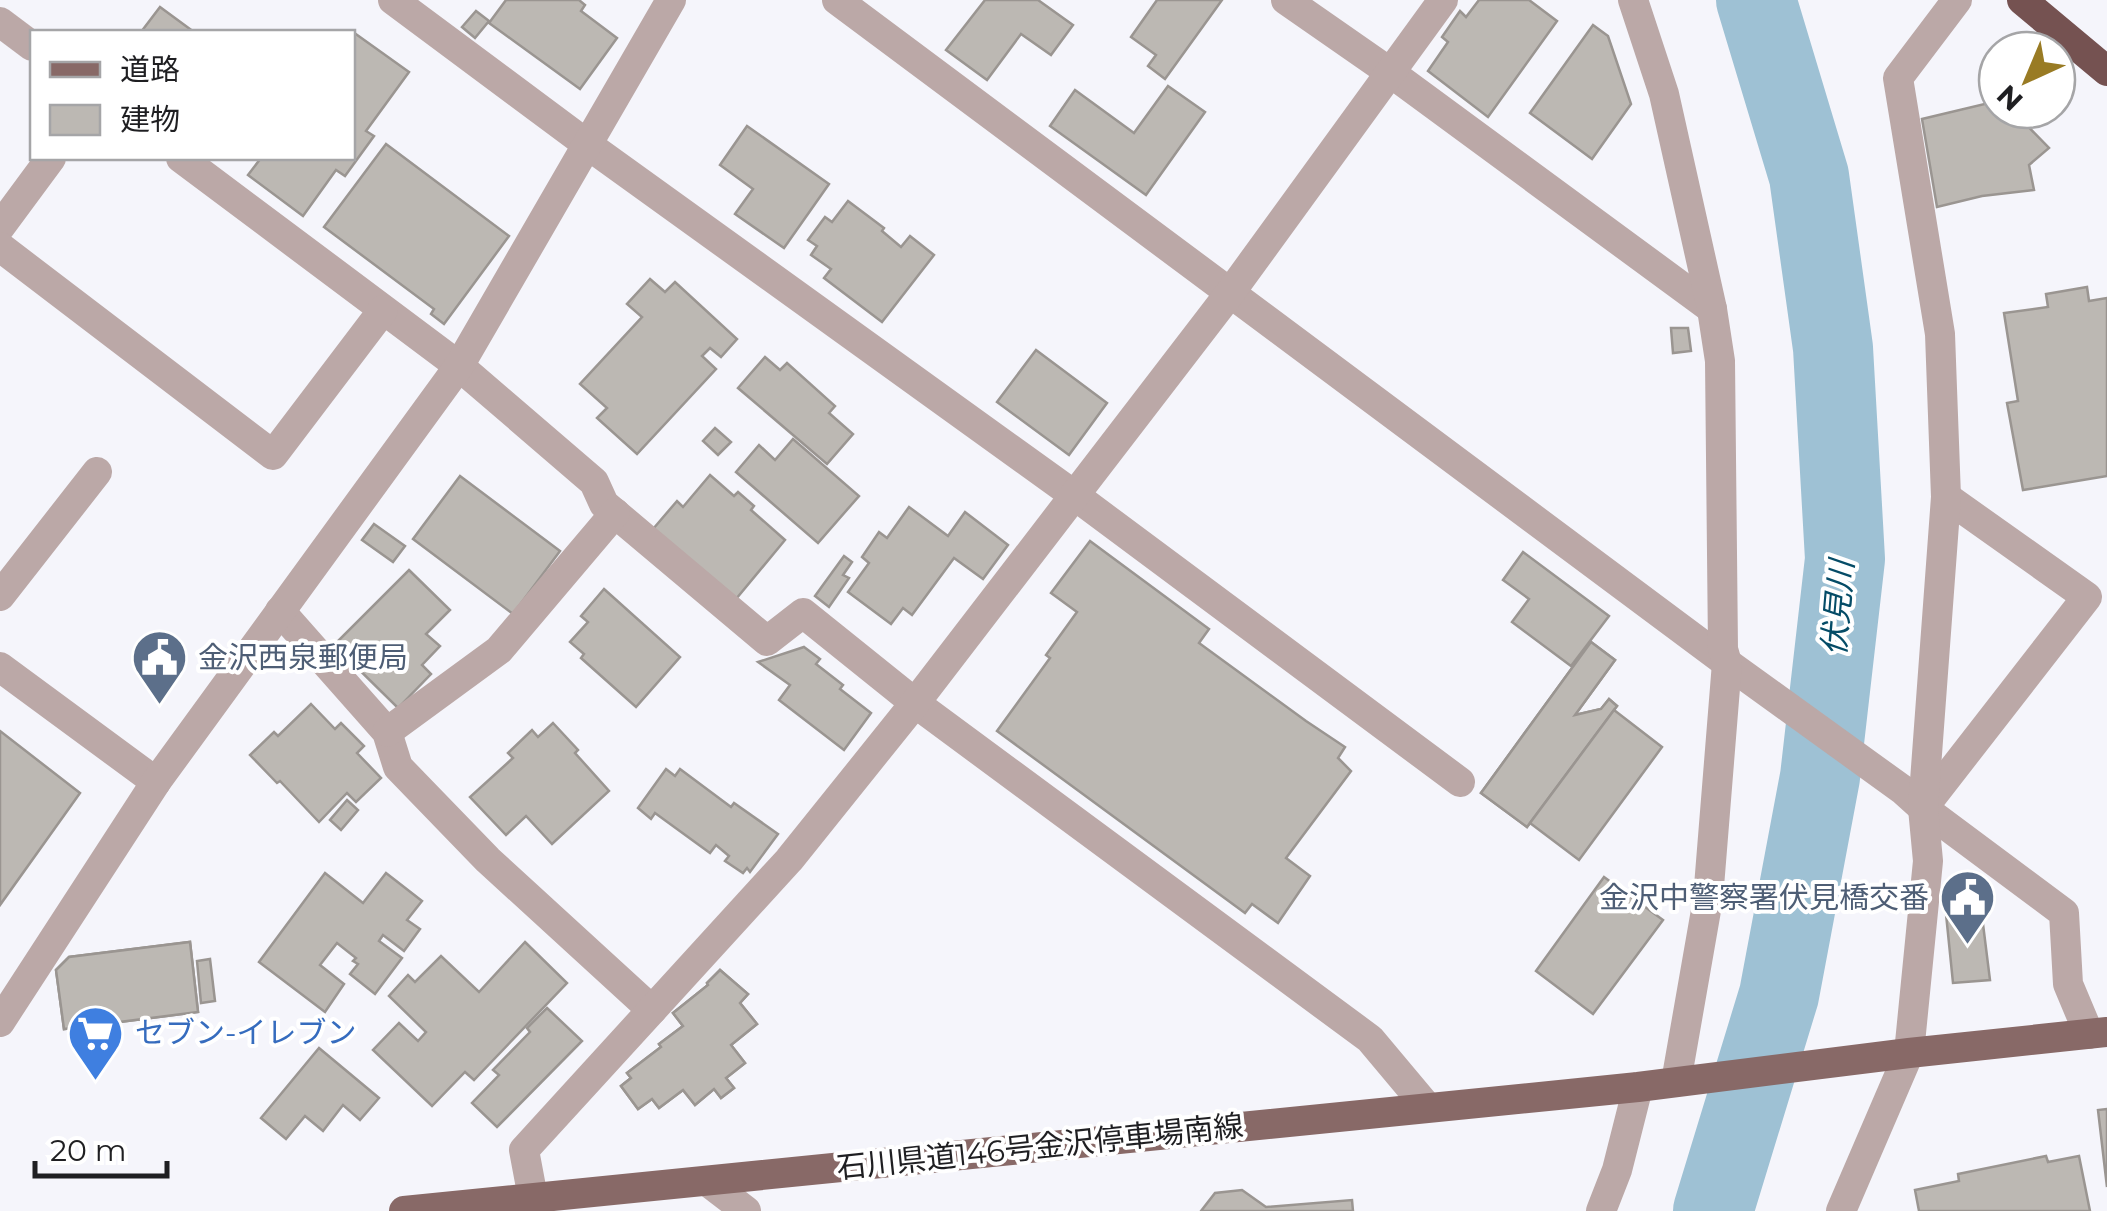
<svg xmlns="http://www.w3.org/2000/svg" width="2107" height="1211" font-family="Montserrat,'Noto Sans JP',sans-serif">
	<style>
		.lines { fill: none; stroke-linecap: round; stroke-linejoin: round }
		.river { stroke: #9ec1d4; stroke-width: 80 }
		.building { fill: #bcb8b3; stroke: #9a9591; stroke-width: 2.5 }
		.minor { stroke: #bba8a7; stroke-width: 30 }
		.major { stroke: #886967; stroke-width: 30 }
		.highway { stroke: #755251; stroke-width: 30 }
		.labels { text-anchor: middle; stroke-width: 8; stroke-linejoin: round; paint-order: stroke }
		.service-label { font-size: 30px; fill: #4e5e75; stroke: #fff; text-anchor: start }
		.shop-label { font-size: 30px; fill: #366cbe; stroke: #fff; text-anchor: start }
		.street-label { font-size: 30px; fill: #1f1f22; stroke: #fff }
		.water-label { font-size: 32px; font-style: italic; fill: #054c67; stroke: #fff }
	</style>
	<rect width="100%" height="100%" fill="#f5f5fb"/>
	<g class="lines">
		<polyline class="river" points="1713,1211 1779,995 1820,777 1845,559 1833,348 1809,176 1756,0"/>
	</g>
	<g class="building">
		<polygon points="506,0 579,0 585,5 581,11 617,38 580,89 489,23"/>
		<polygon points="985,0 1038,0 1073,25 1051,55 1021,34 987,80 946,50"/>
		<polygon points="1157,0 1222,0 1165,79 1148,66 1156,55 1131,37"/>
		<polygon points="1479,0 1529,0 1557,21 1488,117 1428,71 1448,42 1442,37 1460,11 1466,17"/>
		<polygon points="160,7 194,32 141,32"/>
		<polygon points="476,11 489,21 475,38 462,27"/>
		<polygon points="1593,25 1608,36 1631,104 1592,159 1530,113"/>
		<polygon points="353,32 409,72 366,131 374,136 345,176 336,170 303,216 248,175 261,158 352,158"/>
		<polygon points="1168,86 1205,112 1146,195 1050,126 1075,90 1134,133"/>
		<polygon points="1997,101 1997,110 2012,110 2049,148 2029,165 2034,190 1982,196 1937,207 1922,119"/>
		<polygon points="747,126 829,184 784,248 735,214 753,189 720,165"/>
		<polygon points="386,144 509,236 444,324 431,314 434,309 324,227"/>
		<polygon points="848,201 884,228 882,231 901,247 910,236 934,255 882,322 824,278 831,269 811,255 817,246 808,240 825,217 832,222"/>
		<polygon points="650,279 665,292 675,282 737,339 721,357 710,348 702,356 716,369 637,454 597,418 607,408 580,384 642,317 627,304"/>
		<polygon points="2087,287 2089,301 2107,298 2107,476 2023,490 2007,403 2018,401 2004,313 2048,307 2046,294"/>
		<polygon points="1671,328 1688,328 1691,351 1673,353"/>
		<polygon points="1036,350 1107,403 1069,455 997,402"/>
		<polygon points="765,357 780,370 787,363 835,406 829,413 853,434 827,464 738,388"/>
		<polygon points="715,428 731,442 718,455 703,441"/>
		<polygon points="793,439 859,496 818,543 736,472 759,445 775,460"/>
		<polygon points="710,475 734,496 738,492 754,506 751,510 785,540 736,599 653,529 677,501 683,507"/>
		<polygon points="460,476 560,551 513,614 413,539"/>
		<polygon points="909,507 948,536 965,512 1008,545 983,579 954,558 912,615 903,608 891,624 848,592 869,563 862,557 879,532 887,538"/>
		<polygon points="374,524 405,546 393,562 362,540"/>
		<polygon points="1090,541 1209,629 1199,643 1306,721 1345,747 1338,758 1351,771 1286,858 1310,876 1278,923 1252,904 1245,913 997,731 1050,658 1046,655 1077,612 1051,593"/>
		<polygon points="1523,552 1609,616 1571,666 1512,622 1529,599 1503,580"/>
		<polygon points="844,556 852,562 843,575 849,578 829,607 815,596"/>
		<polygon points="409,570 450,610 426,634 440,646 422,665 431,674 398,708 334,645"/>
		<polygon points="604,589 680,657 636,707 581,658 584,654 570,642 588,622 581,616"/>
		<polygon points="1591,642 1615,660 1575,715 1601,709 1609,699 1617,706 1527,827 1481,793"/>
		<polygon points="1591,642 1615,660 1575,715 1601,709 1609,699 1617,706 1527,827 1481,793"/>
		<polygon points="804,647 820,659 816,664 843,685 840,689 871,713 844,750 779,700 790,685 758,662"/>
		<polygon points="311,704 335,729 341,723 364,746 357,753 381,778 356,802 347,793 319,822 280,781 277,783 250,755 274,732 278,736"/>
		<polygon points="1614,710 1662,747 1579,860 1530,823"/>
		<polygon points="553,723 578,750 575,753 609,791 552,844 526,816 506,835 470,797 513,758 508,753 532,730 538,737"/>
		<polygon points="0,731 80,793 0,905"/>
		<polygon points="666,769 675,776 680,769 731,807 734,803 778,834 750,872 747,868 743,873 725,861 729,856 716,845 710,853 655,813 651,819 638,808"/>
		<polygon points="347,800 358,810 341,830 330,820"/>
		<polygon points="325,873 363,903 386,873 422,901 407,920 420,929 404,951 383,935 379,941 402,958 375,994 350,974 358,964 353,961 356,958 337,943 320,965 344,984 325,1012 259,962"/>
		<polygon points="1604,877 1663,920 1593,1014 1536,971"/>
		<polygon points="1980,900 1990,980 1953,983 1945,904"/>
		<polygon points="190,942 198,1012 64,1029 56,970 69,957"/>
		<polygon points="190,942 198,1012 64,1029 56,970 69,957"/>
		<polygon points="525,942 567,983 474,1080 465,1072 432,1106 373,1050 399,1023 418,1041 426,1032 389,996 408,975 415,982 441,956 479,992"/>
		<polygon points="210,959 215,1001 201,1003 197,961"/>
		<polygon points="720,970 748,994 740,1003 757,1024 731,1045 745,1063 726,1078 734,1088 721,1098 714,1089 695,1105 683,1090 659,1108 652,1099 638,1109 621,1086 631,1078 627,1073 661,1047 659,1044 683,1026 673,1013 708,985 707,983"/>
		<polygon points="720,970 748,994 740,1003 757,1024 731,1045 745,1063 726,1078 734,1088 721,1098 714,1089 695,1105 683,1090 659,1108 652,1099 638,1109 621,1086 631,1078 627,1073 661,1047 659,1044 683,1026 673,1013 708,985 707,983"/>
		<polygon points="547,1008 582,1041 497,1127 472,1103 499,1075 493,1070 530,1032 527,1028"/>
		<polygon points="319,1048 379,1098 360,1120 343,1105 323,1131 305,1116 286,1139 261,1118"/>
		<polygon points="2107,1109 2107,1187 2098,1110"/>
		<polygon points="2046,1156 2048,1162 2079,1156 2090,1211 1919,1211 1915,1190 1959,1181 1958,1174"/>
		<polygon points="1242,1190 1266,1207 1352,1200 1353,1211 1201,1211 1215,1193"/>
	</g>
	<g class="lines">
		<g class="minor">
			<polyline points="393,0 588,145 1074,495 1460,782"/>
			<polyline points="837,0 1727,663 1903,790 1923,808 2064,913 2068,984 2089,1034"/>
			<polyline points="1286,0 1391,73 1712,309"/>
			<polyline points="1633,0 1664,94 1712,309 1720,361 1723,649 1727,663 1708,899 1676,1082"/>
			<polyline points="0,22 32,46"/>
			<polyline points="181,158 459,366 594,482 604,504 767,641 803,613 915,703 1370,1039 1427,1107"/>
			<polyline points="0,227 51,158"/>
			<polyline points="0,247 273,455 383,310"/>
			<polyline points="0,596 97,472"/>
			<polyline points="280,611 387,732 398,767 488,860 652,1010"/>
			<polyline points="0,667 156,782"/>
			<polyline points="387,732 499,650 615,513"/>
			<polyline points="1923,808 2087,597 1946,497"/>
			<polyline points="0,1022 156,782 459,366 671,0"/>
			<polyline points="707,1181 746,1211"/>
			<polyline points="533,1198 524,1150 789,860 915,703 1230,293 1443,0"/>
			<polyline points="1601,1211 1617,1170 1638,1087"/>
			<polyline points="1841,1211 1909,1053 1928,861 1923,808 1946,497 1940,334 1898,78 1957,0"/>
		</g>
		<polyline class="major" points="404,1211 1638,1087 1909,1053 2107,1032"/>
		<polyline class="highway" points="2022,0 2107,71"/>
	</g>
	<defs>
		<symbol id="civic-pin" viewBox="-11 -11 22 30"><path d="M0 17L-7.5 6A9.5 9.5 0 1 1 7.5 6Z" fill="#5c6f8a" stroke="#fff"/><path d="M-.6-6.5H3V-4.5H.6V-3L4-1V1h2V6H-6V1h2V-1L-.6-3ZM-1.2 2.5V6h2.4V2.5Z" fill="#fff"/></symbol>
		<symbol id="supermarket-pin" viewBox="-11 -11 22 30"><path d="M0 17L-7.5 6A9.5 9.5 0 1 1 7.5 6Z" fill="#3f7fe0" stroke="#fff"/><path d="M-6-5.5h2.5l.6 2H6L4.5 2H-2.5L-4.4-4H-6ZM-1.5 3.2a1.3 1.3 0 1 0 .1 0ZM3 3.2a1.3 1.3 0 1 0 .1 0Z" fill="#fff"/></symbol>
	</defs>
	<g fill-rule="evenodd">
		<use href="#civic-pin" x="128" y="626" width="63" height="86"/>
		<use href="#civic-pin" x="1936" y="866" width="63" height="86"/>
		<use href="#supermarket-pin" x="64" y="1002" width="63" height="86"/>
	</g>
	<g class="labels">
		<g class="service-label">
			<text x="198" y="668">金沢西泉郵便局</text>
			<text x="1929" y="908" text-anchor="end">金沢中警察署伏見橋交番</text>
		</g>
		<g class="shop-label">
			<text x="135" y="1043">セブン-イレブン</text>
		</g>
		<g class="street-label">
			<text transform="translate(1040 1147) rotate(-6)" y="10">石川県道146号金沢停車場南線</text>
		</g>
		<g class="water-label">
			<text transform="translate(1838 608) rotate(-85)" y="11">伏見川</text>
		</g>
	</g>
	<rect x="30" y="30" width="325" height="130" fill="#ffffff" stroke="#a5a5a7" stroke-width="2.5"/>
	<rect x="50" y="62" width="50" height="15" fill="#886967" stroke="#a5a5a7" stroke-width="2.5"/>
	<text x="120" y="80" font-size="30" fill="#1f1f22">道路</text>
	<rect x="50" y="105" width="50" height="30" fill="#bcb8b3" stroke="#a5a5a7" stroke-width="2.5"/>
	<text x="120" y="130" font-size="30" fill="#1f1f22">建物</text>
	<g transform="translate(2027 80) rotate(224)"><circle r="48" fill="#ffffff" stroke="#a5a5a7" stroke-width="2.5"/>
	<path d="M0-8L18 38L0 25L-18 38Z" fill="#997b24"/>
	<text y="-15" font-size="28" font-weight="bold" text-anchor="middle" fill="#1f1f22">N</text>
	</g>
	<path d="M35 1161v15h132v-15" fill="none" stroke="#1f1f22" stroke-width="5"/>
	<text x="50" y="1161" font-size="30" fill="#1f1f22" stroke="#ffffff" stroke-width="8" paint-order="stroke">20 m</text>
</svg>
